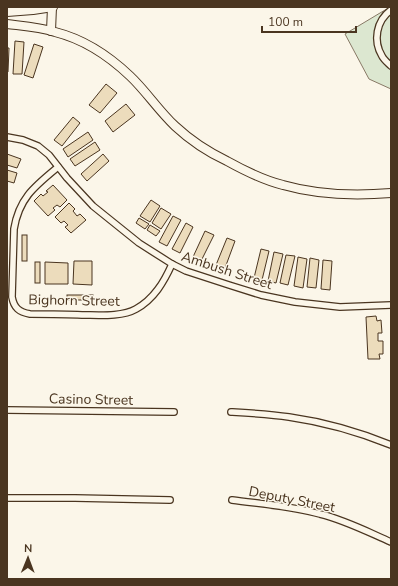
<svg xmlns="http://www.w3.org/2000/svg" width="398" height="586" font-family="'Nunito Sans',sans-serif">
	<style>
		.green { fill: #dce7d0; stroke: #887966 }
		.building { fill: #ecdcbc; stroke: #4a3520 }
		.lines { fill: none; stroke-linecap: round; stroke-linejoin: round }
		.minor-casing { stroke: #4a3520; stroke-width: 8 }
		.secondary-casing { stroke: #4a3520; stroke-width: 10 }
		.minor { stroke: #fbf6e9; stroke-width: 5.5 }
		.secondary { stroke: #fbf6e9; stroke-width: 8 }
		.labels { text-anchor: middle; stroke-width: 3; stroke-linejoin: round; paint-order: stroke }
		.street-label { font-size: 14px; fill: #4a3520; stroke: #fbf6e9 }
	</style>
	<rect width="100%" height="100%" fill="#fbf6e9"/>
	<polygon class="green" points="390,7 391,7 391,89 369,79 345,34"/>
	<g class="building">
		<polygon points="15,41 24,42 22,74 13,74"/>
		<polygon points="34,44 43,47 33,78 24,75"/>
		<polygon points="7,48 9,48 8,72 7,72"/>
		<polygon points="106,84 117,93 100,113 89,105"/>
		<polygon points="126,104 135,115 113,132 105,121"/>
		<polygon points="73,117 80,123 62,146 54,140"/>
		<polygon points="88,132 93,140 68,157 63,149"/>
		<polygon points="95,142 100,150 75,166 70,159"/>
		<polygon points="7,154 21,159 17,168 7,165"/>
		<polygon points="103,154 109,161 87,181 81,174"/>
		<polygon points="7,170 17,173 14,183 7,181"/>
		<polygon points="53,185 67,200 60,207 57,205 53,208 55,210 48,216 34,201 41,194 43,196 48,192 46,191"/>
		<polygon points="151,200 160,206 150,222 140,216"/>
		<polygon points="69,203 75,209 73,211 77,216 80,214 86,220 71,233 65,227 68,225 64,221 61,223 55,217"/>
		<polygon points="161,208 171,214 161,229 152,223"/>
		<polygon points="173,216 181,220 167,246 159,242"/>
		<polygon points="139,218 149,224 145,229 136,223"/>
		<polygon points="186,223 193,227 180,253 172,249"/>
		<polygon points="150,225 160,231 156,236 147,230"/>
		<polygon points="205,231 214,235 201,261 193,257"/>
		<rect x="22" y="235" width="5" height="26"/>
		<polygon points="227,238 235,241 225,268 216,265"/>
		<polygon points="261,249 269,251 262,280 254,278"/>
		<polygon points="274,252 283,254 276,283 268,281"/>
		<polygon points="286,255 295,256 288,285 280,283"/>
		<polygon points="298,257 307,259 303,288 294,286"/>
		<polygon points="310,258 319,260 316,288 307,287"/>
		<polygon points="323,260 332,261 330,290 321,289"/>
		<polygon points="74,261 92,261 92,285 73,284"/>
		<rect x="35" y="262" width="5" height="21"/>
		<polygon points="45,262 68,263 68,284 45,284"/>
		<rect x="67" y="295" width="26" height="5"/>
		<polygon points="376,316 377,321 381,320 382,333 378,333 378,341 383,341 383,354 379,354 380,359 368,359 366,317"/>
	</g>
	<g class="lines">
		<defs>
			<g id="minor">
				<path d="M 391,10 C 376,21 373,41 382,56 C 384,60 388,63 391,66"/>
				<polyline points="7,137 23,140 38,146 49,155 67,178 93,206 139,243 172,264 186,271 229,285 261,295 295,302 340,307 391,305"/>
				<path d="M 58,167 C 35,186 19,198 14,229 L 12,297 C 14,308 19,312 30,314 C 48,314 65,314 82,315 C 98,315 122,317 136,309 C 154,299 164,282 172,264"/>
				<polyline points="7,410 174,412"/>
				<path d="M 231,412 C 250,413 270,414 289,417 C 324,422 359,432 391,445"/>
				<polyline points="7,498 75,498 170,500"/>
				<path d="M 232,500 C 261,504 291,506 320,514 C 345,520 368,532 391,542"/>
			</g>
			<g id="secondary">
				<polyline points="7,12 33,10 53,7"/>
				<path d="M 7,24 C 23,26 39,27 55,32 C 83,39 109,56 130,76 C 146,91 158,110 175,126 C 190,140 208,152 227,161 C 245,171 263,180 283,185 C 318,195 355,196 391,193"/>
				<polyline points="51,31 52,7"/>
			</g>
		</defs>
		<use href="#minor" class="minor-casing"/>
		<use href="#secondary" class="secondary-casing"/>
		<use href="#minor" class="minor"/>
		<use href="#secondary" class="secondary"/>
	</g>
	<g class="labels">
		<g class="street-label">
			<text transform="translate(227 270) rotate(18)" y="5">Ambush Street</text>
			<text transform="translate(74 300) rotate(1)" y="5">Bighorn Street</text>
			<text transform="translate(91 399) rotate(1)" y="5">Casino Street</text>
			<text transform="translate(292 499) rotate(11)" y="5">Deputy Street</text>
		</g>
	</g>
	<rect width="398" height="586" fill="none" stroke="#4a3520" stroke-width="16"/>
	<g transform="translate(28 558) rotate(1)" stroke="#fbf6e9" stroke-width="3" paint-order="stroke">
	<path d="M0-3L7 15L0 10L-7 15Z" fill="#4a3520"/>
	<text y="-6" font-size="11" font-weight="bold" text-anchor="middle" fill="#4a3520">N</text>
	</g>
	<path d="M262 26v6h94v-6" fill="none" stroke="#4a3520" stroke-width="2"/>
	<text x="268" y="26" font-size="12" fill="#4a3520" stroke="#fbf6e9" stroke-width="3" paint-order="stroke">100 m</text>
</svg>
